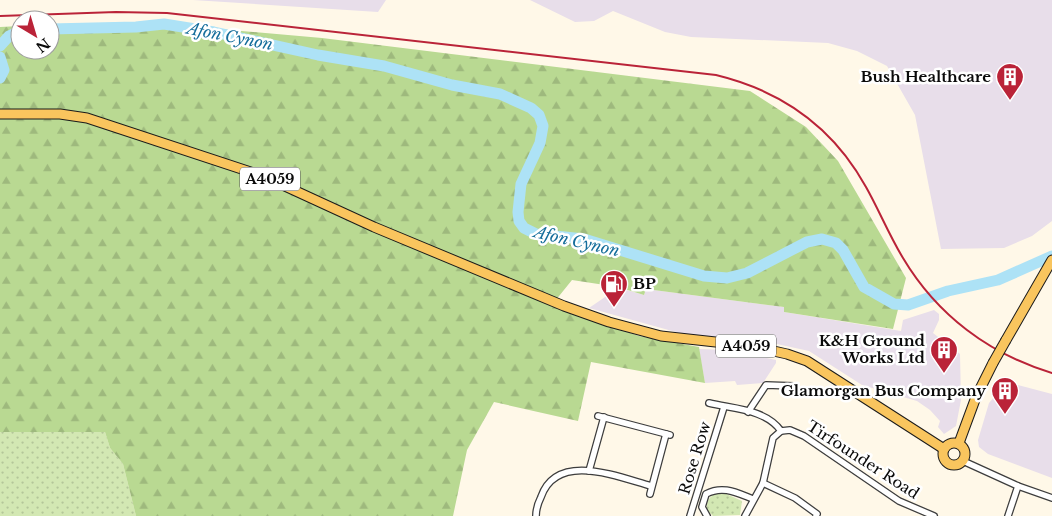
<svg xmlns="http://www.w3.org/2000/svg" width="1052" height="516" font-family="'Libre Baskerville',serif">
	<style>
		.industrial { fill: #e8deea }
		.grass { fill: url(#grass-dots) }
		.forest { fill: url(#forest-firs) }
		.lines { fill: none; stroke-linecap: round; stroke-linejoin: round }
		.river { stroke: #ade2f6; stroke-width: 11 }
		.street-casing { stroke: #3d3d3d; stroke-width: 8 }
		.primary-casing { stroke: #1b1b1b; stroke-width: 11 }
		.street { stroke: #fff; stroke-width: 5.5 }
		.primary { stroke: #f9c55e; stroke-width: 9 }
		.rail { stroke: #ba2338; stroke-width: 2 }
		.primary-bridge-casing { stroke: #1b1b1b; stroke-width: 11; stroke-linecap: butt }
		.primary-bridge { stroke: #f9c55e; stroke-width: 9 }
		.labels { text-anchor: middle; stroke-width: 5; stroke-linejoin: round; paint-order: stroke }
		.shield { fill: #fff; stroke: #545454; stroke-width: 1 }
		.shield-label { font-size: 14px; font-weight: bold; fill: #0a0a0a }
		.poi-label { font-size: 15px; font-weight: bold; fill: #0a0a0a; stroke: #fff; text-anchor: end }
		.street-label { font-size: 15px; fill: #0a0a0a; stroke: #fff }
		.water-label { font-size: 16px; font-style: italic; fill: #156d9b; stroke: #fff }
	</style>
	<defs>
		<pattern id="grass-dots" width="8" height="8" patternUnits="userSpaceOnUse" patternTransform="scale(1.25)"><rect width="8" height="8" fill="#d3e8b3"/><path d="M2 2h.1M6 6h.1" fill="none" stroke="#b4c699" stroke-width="1.8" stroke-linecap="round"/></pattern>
		<pattern id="forest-firs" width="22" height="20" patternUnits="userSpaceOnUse" patternTransform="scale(1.25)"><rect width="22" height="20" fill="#b9d992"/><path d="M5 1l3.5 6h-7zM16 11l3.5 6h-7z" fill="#9eb97d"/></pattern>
	</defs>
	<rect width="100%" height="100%" fill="#fff8e8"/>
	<g class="industrial">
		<polygon points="193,0 386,0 378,12"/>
		<polygon points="530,0 1052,0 1052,221 1032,236 1004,248 941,249 915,115 887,66 857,51 828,43 691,37 665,32 613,11 594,21 575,22"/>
		<polygon points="613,286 644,295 646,289 784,307 784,312 901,331 903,320 934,310 939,314 939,320 933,333 960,354 961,400 956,426 944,434 938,427 940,421 930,410 917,401 862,385 809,351 749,338 749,340 683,334 589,308 608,295"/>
		<polygon points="699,349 728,350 776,360 776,363 763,383 737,385 735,381 705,383"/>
		<polygon points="1007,382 1052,394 1052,478 988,454 979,447 978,440 989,403"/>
	</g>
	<g class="grass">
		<polygon points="0,406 105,432 110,448 123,464 136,516 0,516"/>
		<path d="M 722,492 L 742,501 L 740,515 L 713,516 L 707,510 C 706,499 711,494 722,492 Z"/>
	</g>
	<polygon class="forest" points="138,22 322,38 750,91 806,127 838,161 906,278 893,329 784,312 784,307 646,289 644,295 618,287 572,280 551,306 639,336 699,347 705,383 591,362 578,421 494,402 467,450 453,516 136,516 123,464 110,448 105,432 0,432 0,27 20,26 20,50 50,50 50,25"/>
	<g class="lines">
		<g class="river">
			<polyline points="50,29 136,27 164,24 214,32 318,55 384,66 452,85 500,94 531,108 539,115 543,126 540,143 521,184 518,212 519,221 524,228 536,234 584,239 704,276 727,278 747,273 807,242 822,239 836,243 843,250 864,287 894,304 908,305 948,291 998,280 1052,256"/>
			<polyline points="0,46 9,36 20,31"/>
			<polyline points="0,57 4,70 0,78"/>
		</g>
		<defs>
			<g id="street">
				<path d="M 709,403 C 733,409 766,409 781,431 L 790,430 L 804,436 L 899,501 L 934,516"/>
				<polyline points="748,412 766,385 794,386"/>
				<polyline points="598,416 670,435"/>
				<polyline points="963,461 1018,486 1052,498"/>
				<polyline points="589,471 604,417"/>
				<polyline points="763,483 795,498 817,514 816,516"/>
				<polyline points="650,494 666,434"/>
				<path d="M 536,516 C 536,509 538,503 541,497 C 557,451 618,477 651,486"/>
				<polyline points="690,516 724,407"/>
				<path d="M 707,516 L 702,507 L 706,494 C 723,485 737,493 753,499"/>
				<polyline points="745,516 763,483 773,438 781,431"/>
				<polyline points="1008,516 1018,486"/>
			</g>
			<g id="primary">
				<polyline points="0,114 60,114 87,118 263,176 374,227 564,306 609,322 661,336 752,346 787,354 807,361 944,449"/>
				<polyline points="1006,340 1052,260"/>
				<circle cx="954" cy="454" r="11"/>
				<polyline points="959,443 976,397 993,363"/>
			</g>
		</defs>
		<use href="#street" class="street-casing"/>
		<use href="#primary" class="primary-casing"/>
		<use href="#street" class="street"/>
		<use href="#primary" class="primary"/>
		<path class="rail" d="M 0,16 L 116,12 L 167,13 L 716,75 C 782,91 833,127 866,187 C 879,210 889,235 903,258 C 937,315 989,354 1052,373"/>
		<defs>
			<polyline id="primary-bridge" points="993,363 1006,340"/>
		</defs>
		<use href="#primary-bridge" class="primary-bridge-casing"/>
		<use href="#primary-bridge" class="primary-bridge"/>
	</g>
	<defs>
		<symbol id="building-pin" viewBox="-11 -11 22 30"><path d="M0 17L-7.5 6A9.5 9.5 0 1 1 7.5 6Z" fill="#ba2338" stroke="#fff"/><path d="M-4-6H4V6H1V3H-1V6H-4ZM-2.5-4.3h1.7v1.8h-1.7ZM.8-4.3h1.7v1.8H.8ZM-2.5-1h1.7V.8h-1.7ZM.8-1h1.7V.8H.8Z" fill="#fff"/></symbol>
		<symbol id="fuel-pin" viewBox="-11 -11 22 30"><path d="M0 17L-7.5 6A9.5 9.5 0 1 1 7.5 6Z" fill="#ba2338" stroke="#fff"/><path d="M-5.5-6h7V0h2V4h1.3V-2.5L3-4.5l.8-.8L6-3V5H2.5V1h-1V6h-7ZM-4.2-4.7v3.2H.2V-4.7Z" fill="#fff"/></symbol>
	</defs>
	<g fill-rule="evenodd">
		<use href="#building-pin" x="994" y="61" width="32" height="43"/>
		<use href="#fuel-pin" x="598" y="268" width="32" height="43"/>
		<use href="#building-pin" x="928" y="334" width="32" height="43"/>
		<use href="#building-pin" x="989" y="375" width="32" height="43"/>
	</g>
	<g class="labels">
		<g class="shield">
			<rect x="240" y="167.5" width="60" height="23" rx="4"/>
			<rect x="716" y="334.5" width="60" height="23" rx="4"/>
		</g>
		<g class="shield-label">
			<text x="270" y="184">A4059</text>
			<text x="746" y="351">A4059</text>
		</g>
		<g class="poi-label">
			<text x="991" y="82">Bush Healthcare</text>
			<text x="633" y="289" text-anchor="start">BP</text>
			<text x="925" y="346">K&amp;H Ground<tspan x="925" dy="17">Works Ltd</tspan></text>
			<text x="986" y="396">Glamorgan Bus Company</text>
		</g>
		<g class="street-label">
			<text transform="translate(695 458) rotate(-73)" y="5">Rose Row</text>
			<text transform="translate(863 460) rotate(33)" y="5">Tirfounder Road</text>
		</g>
		<g class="water-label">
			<text transform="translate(230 36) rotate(11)" y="6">Afon Cynon</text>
			<text transform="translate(577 241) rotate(13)" y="6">Afon Cynon</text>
		</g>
	</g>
	<g transform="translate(35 35) rotate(142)"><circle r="24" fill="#ffffff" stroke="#9d9d9d"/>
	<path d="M0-4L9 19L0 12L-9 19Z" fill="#ba2338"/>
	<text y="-8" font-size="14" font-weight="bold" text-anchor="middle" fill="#0a0a0a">N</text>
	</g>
</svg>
